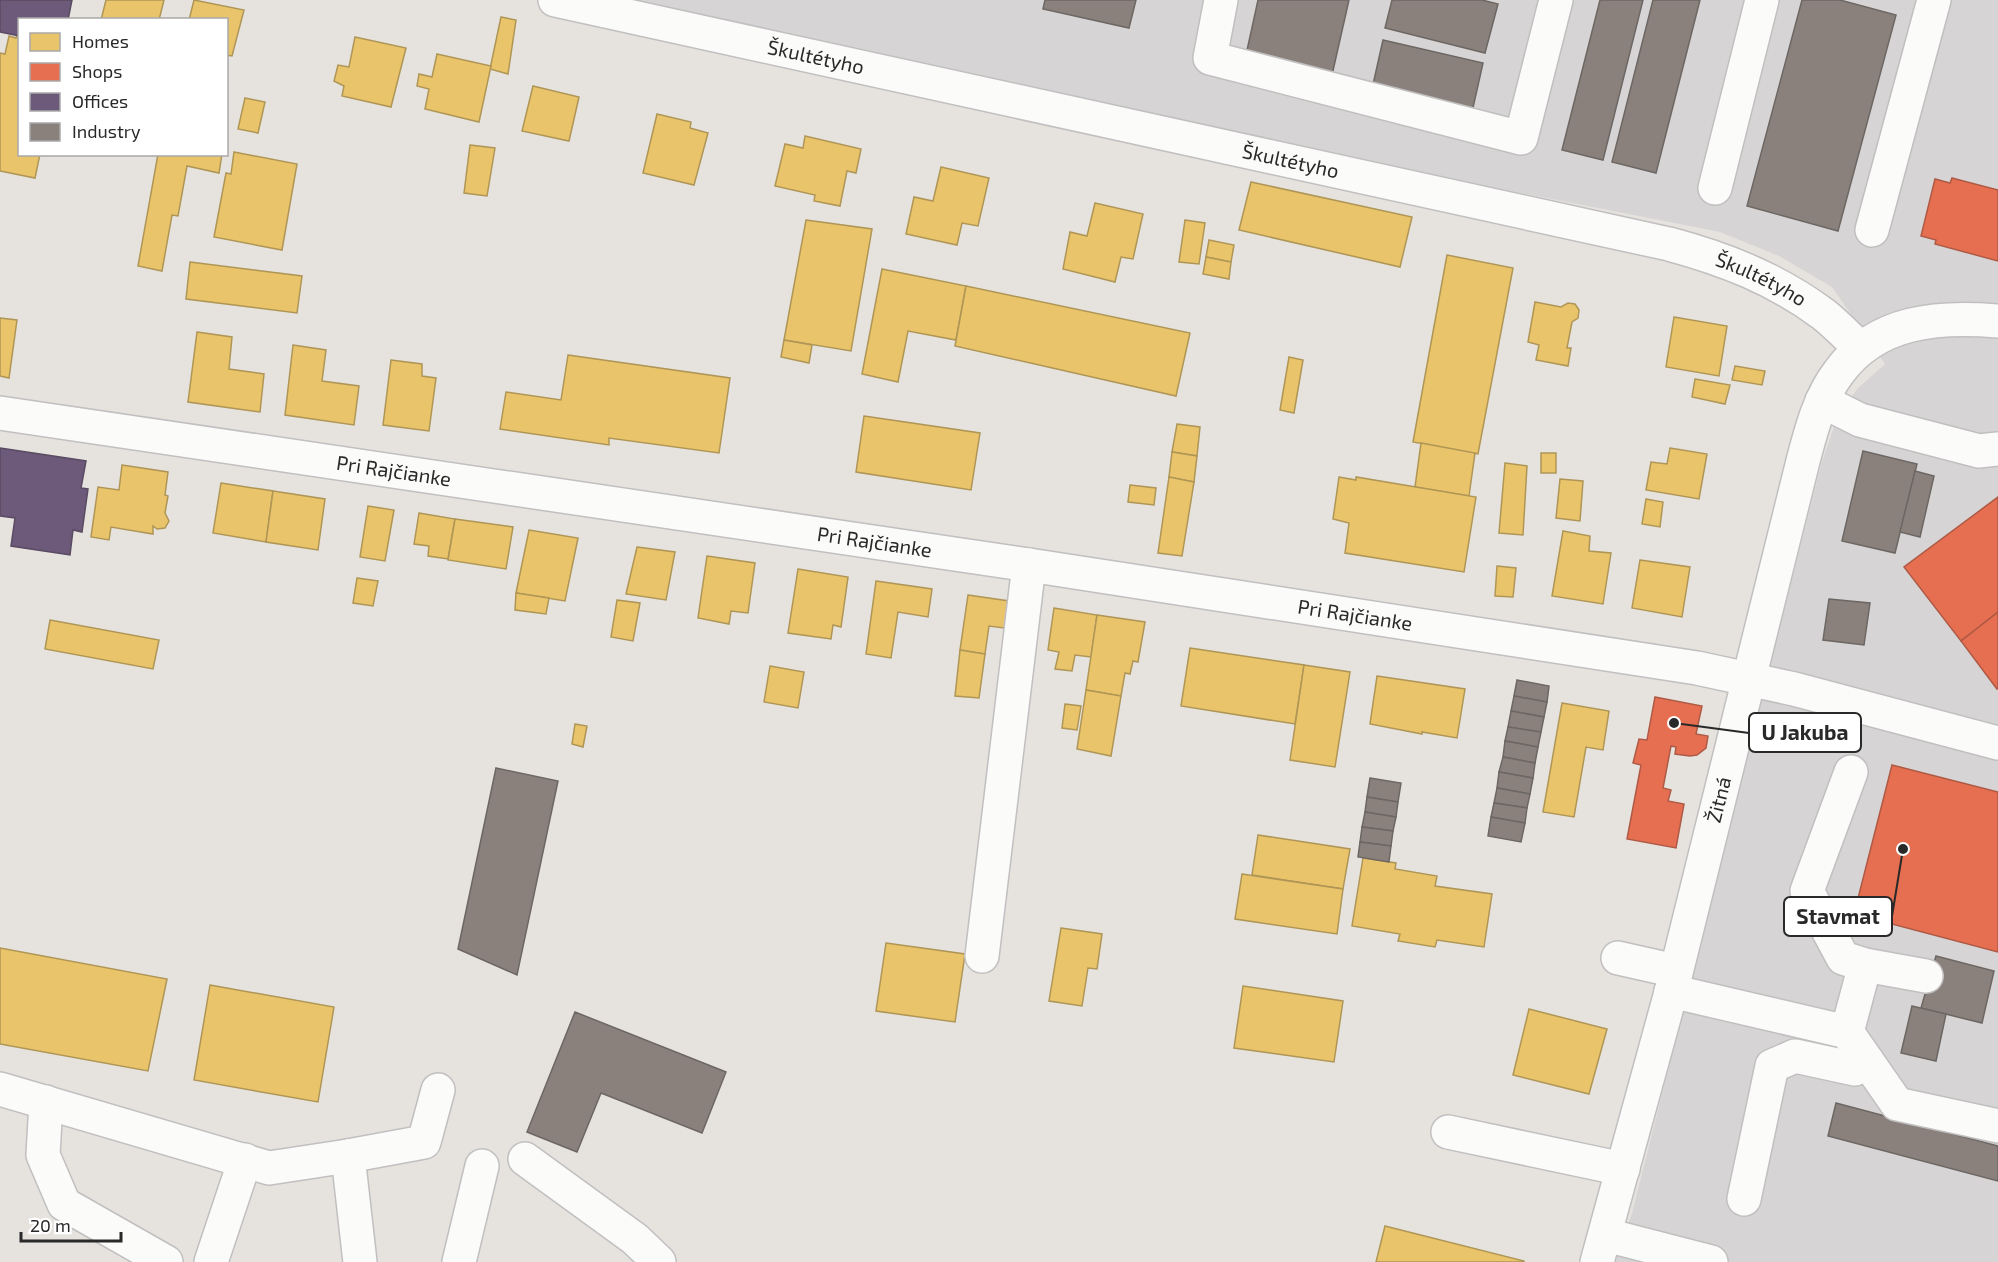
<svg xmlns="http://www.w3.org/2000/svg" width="1998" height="1262" font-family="'Exo 2',sans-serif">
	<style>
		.industrial { fill: #d7d4d6 }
		.homes { fill: #e9c46a; stroke: #af9656; stroke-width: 1.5 }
		.shops { fill: #e76f51; stroke: #ae5a45; stroke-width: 1.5 }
		.offices { fill: #6d597a; stroke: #594b62; stroke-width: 1.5 }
		.industry { fill: #8a817c; stroke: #6d6763; stroke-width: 1.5 }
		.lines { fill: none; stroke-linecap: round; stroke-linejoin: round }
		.minor-casing { stroke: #c1bfc0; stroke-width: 36 }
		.minor { stroke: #fbfbfa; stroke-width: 33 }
		.labels { text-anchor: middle; stroke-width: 6; stroke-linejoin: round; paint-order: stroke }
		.street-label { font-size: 20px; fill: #292929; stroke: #fff }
		.leader { fill: none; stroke: #292929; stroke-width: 2 }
		.callout-dot { fill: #292929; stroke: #fff; stroke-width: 2 }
		.callout { fill: #fff; stroke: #292929; stroke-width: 2 }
		.callout-label { font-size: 21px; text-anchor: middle; font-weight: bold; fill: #292929 }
	</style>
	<rect width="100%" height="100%" fill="#e6e3df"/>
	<polygon class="industrial" points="536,0 1998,0 1998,1262 1615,1262 1632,1213 1821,465 1837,417 1858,388 1885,364 1832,287 1779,256 1720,232"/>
	<g class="homes">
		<polygon points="106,0 164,0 159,20 101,20"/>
		<polygon points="194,0 244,10 232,56 226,55 226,20 189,20"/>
		<polygon points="501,17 516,20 508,74 490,69"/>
		<polygon points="17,35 20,36 20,154 40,154 35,178 0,171 0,53 5,54 9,36 16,38"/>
		<polygon points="355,37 406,48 391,107 342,96 344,86 334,81 338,65 349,67"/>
		<polygon points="437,54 491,66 479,122 425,109 429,89 417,86 419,74 432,77"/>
		<polygon points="533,86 579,97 569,141 522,131"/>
		<polygon points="245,98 265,102 258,133 238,129"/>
		<polygon points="657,114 691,122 690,128 708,133 694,185 643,173"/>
		<polygon points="805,136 861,149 856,173 847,171 840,206 814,201 815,195 775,186 785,144 803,148"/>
		<polygon points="470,145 495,148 487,196 464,193"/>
		<polygon points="234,152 297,164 282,250 214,237 226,173 231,174"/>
		<polygon points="158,154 222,154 219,173 187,166 178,216 172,215 162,271 138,266"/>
		<polygon points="941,167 989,178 978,226 962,223 957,245 906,234 914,197 933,201"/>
		<polygon points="1251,182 1412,217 1400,267 1239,230"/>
		<polygon points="1095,203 1143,214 1133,259 1121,257 1115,282 1063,269 1070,232 1087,236"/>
		<polygon points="806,220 872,229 851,351 784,340"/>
		<polygon points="1185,220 1205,223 1199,264 1179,262"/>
		<polygon points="1209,240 1234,245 1231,262 1206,257"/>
		<polygon points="1447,255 1513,268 1478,454 1413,442"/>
		<polygon points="1206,257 1231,262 1229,279 1203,274"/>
		<polygon points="190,262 302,276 297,313 186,299"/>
		<polygon points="882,269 966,286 956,340 908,331 898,382 862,374"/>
		<polygon points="966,286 1190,333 1176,396 955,346"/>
		<polygon points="1535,302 1561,307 1568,303 1575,304 1579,310 1578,318 1572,322 1567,348 1571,348 1568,366 1536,360 1539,345 1528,342"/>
		<polygon points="1674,317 1727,326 1719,376 1666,367"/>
		<polygon points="0,318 17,320 9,378 0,376"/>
		<polygon points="197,332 232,337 229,369 264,374 260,412 188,402"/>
		<polygon points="784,340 812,345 809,363 781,357"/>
		<polygon points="293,345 326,350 322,381 359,386 354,425 285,415"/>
		<polygon points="568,355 730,378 719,453 609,438 609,445 500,429 506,392 561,400"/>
		<polygon points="1289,357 1303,360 1294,413 1280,410"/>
		<polygon points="391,360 422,364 422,376 436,378 429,431 383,425"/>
		<polygon points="1735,366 1765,371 1762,385 1732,380"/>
		<polygon points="1695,379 1730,385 1725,404 1692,397"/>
		<polygon points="864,416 980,433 971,490 856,472"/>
		<polygon points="1177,424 1200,427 1197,456 1172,452"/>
		<polygon points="1421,443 1475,453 1469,496 1415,487"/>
		<polygon points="1670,448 1707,454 1699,499 1646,490 1651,462 1667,464"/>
		<polygon points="1172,452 1197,456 1194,482 1169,477"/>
		<rect x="1541" y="453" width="15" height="20"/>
		<polygon points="1505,463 1527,466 1523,535 1499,533"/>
		<polygon points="122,465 168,472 165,495 168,496 165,513 169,521 165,528 157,529 153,526 153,534 111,527 109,540 91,537 98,487 119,490"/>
		<polygon points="1169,477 1194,482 1182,556 1158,553"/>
		<polygon points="1339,477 1356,480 1356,477 1476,497 1464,572 1345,553 1349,523 1333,519"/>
		<polygon points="1560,479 1583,481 1580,521 1556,518"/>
		<polygon points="221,483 273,491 266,542 213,533"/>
		<polygon points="1130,485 1156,488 1154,505 1128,502"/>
		<polygon points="273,491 325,499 318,550 266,542"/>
		<polygon points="1646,499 1663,502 1660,527 1642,524"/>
		<polygon points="368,506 394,510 385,561 360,557"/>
		<polygon points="419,513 455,519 448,559 428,556 429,546 414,544"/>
		<polygon points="455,519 513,527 506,569 448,560"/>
		<polygon points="529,530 578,538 565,601 516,593"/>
		<polygon points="1563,531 1590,536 1589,551 1611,553 1603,604 1552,596"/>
		<polygon points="637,547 675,552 666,600 626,594"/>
		<polygon points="707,556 755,563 748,613 731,611 729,624 698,618"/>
		<polygon points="1640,560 1690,567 1682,617 1632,608"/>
		<polygon points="1497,566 1516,568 1513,597 1495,596"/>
		<polygon points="798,569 848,577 841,627 833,625 831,639 788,633"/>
		<polygon points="357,578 378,581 373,606 353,603"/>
		<polygon points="876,581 932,589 928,617 898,612 891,658 866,654"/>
		<polygon points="516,593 549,598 546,614 515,610"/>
		<polygon points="968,595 1016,602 1012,629 989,626 985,654 960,650"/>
		<polygon points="617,600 640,603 633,641 611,637"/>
		<polygon points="1054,608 1097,615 1091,657 1075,655 1072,671 1055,669 1059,652 1048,650"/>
		<polygon points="1097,615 1145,622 1138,662 1133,661 1130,674 1125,673 1121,696 1086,690"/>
		<polygon points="50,620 159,640 153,669 45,649"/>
		<polygon points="1190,648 1304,665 1295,724 1181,706"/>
		<polygon points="960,650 985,654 979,698 955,696"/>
		<polygon points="1304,665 1350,672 1335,767 1290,760"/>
		<polygon points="770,666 804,672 798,708 764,702"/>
		<polygon points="1377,676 1465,689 1457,738 1422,732 1422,734 1370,724"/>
		<polygon points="1086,690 1121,696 1111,756 1077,749"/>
		<polygon points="1562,703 1609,711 1603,750 1586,747 1574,817 1543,812"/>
		<polygon points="1065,704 1081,706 1077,730 1062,728"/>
		<polygon points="575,724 587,726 583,747 572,744"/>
		<polygon points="1258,835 1350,849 1343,889 1252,875"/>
		<polygon points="1363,858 1396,863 1395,869 1437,876 1435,886 1492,894 1484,947 1437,940 1435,947 1398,941 1400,934 1352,926"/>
		<polygon points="1242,874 1343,889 1337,934 1235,919"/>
		<polygon points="1061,928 1102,934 1097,969 1088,968 1082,1006 1049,1001"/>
		<polygon points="886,943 965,954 955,1022 876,1011"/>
		<polygon points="0,948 167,979 148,1071 0,1044"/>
		<polygon points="210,985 334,1007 318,1102 194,1080"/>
		<polygon points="1243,986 1343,1001 1334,1062 1234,1048"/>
		<polygon points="1529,1009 1607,1029 1589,1094 1513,1075"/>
		<polygon points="1385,1226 1524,1261 1524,1262 1376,1262"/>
	</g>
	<g class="shops">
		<polygon points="1952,178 1998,190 1998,261 1935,244 1936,240 1921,236 1935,179 1950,183"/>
		<polygon points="1998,497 1998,612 1961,641 1904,567"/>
		<polygon points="1998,612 1998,688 1997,689 1961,641"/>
		<polygon points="1655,697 1702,706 1696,734 1708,736 1706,748 1697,755 1690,756 1675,754 1676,747 1671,746 1663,788 1671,790 1668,801 1684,804 1676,848 1627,839 1641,765 1633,763 1639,739 1647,740"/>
		<polygon points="1892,765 1998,792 1998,952 1854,914"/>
	</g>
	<g class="offices">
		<polygon points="0,0 72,0 68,20 20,20 20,36 0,32"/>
		<polygon points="0,448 86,461 81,488 88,489 82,532 73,530 70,555 11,546 15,518 0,516"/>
	</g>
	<g class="industry">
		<polygon points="1045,0 1136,0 1129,28 1043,9"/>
		<polygon points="1258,0 1349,0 1332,75 1246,55"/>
		<polygon points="1392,0 1482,0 1498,4 1485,53 1385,28"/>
		<polygon points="1600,0 1643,0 1603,160 1562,150"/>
		<polygon points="1653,0 1700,0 1656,173 1612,162"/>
		<polygon points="1802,0 1840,0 1896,15 1838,231 1747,206"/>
		<polygon points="1383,40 1483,63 1472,112 1372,89"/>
		<polygon points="1863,451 1917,464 1895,553 1842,541"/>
		<polygon points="1915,471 1934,476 1920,537 1900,532"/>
		<polygon points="1829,599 1870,603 1864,645 1823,640"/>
		<polygon points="1517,680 1549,686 1547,702 1514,696"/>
		<polygon points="1514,696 1547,702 1544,717 1511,711"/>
		<polygon points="1511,711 1544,717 1541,732 1508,727"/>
		<polygon points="1508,727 1541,732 1538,747 1505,741"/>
		<polygon points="1505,741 1538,747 1535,763 1503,757"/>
		<polygon points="1503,757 1535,763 1533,778 1499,772"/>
		<polygon points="496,768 558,781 517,975 458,949"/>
		<polygon points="1499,772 1533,778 1530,794 1497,788"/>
		<polygon points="1370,778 1401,783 1398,802 1367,797"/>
		<polygon points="1497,788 1530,794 1527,808 1494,803"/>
		<polygon points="1367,797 1398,802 1396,817 1365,812"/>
		<polygon points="1494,803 1527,808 1525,823 1491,817"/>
		<polygon points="1365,812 1396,817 1393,831 1362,827"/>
		<polygon points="1491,817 1525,823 1521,842 1488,836"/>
		<polygon points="1362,827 1393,831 1391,846 1360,842"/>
		<polygon points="1360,842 1391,846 1389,862 1358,857"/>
		<polygon points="1936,956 1994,971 1982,1023 1921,1008"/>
		<polygon points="1912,1006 1946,1014 1936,1061 1901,1053"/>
		<polygon points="575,1012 726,1072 702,1133 601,1093 577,1152 527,1132"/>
		<polygon points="1836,1103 1998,1146 1998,1181 1828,1136"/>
	</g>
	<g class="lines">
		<defs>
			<g id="minor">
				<path id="s1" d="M 555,0 L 1669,244 C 1725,259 1776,279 1823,314 C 1836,324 1848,337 1860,348"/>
				<polyline points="1221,0 1210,58 1521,138 1556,0"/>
				<polyline points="1715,188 1762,0"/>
				<polyline points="1872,230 1934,0"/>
				<polyline points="1822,401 1860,420 1979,451 1998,449"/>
				<path id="s2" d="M 0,413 L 1029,565 L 1697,668 L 1794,689 L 1998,743"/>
				<polyline points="1851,772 1807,891 1843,958 1865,965 1926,976"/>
				<polyline points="982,956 1029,565"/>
				<polyline points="1618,958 1676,971"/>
				<polyline points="1671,991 1847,1032 1897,1104 1998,1126"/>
				<polyline points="1847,1032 1865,965"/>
				<polyline points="0,1089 269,1168 348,1156 424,1142 438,1090"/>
				<polyline points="46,1102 43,1155 64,1204 166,1262"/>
				<polyline points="1448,1132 1623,1169"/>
				<polyline points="348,1156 360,1262"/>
				<polyline points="525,1159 635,1239 659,1262"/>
				<polyline points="1744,1199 1772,1066 1795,1056 1855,1069 1867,1061"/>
				<polyline points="1606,1235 1711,1262"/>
				<polyline points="211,1262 245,1160"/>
				<polyline points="459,1262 482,1166"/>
				<path id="s3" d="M 1597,1262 L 1673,985 L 1803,461 C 1811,431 1819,398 1839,372 C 1877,320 1939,316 1998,321"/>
			</g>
		</defs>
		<use href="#minor" class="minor-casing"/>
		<use href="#minor" class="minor"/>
	</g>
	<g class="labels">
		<g class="street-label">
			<text dy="7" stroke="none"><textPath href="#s1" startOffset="267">Škultétyho</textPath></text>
			<text dy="7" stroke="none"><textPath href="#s1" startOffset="753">Škultétyho</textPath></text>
			<text dy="7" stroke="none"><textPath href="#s1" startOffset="1239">Škultétyho</textPath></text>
			<text dy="7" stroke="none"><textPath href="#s2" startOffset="398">Pri Rajčianke</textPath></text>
			<text dy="7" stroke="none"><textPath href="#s2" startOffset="884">Pri Rajčianke</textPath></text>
			<text dy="7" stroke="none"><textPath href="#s2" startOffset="1370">Pri Rajčianke</textPath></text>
			<text dy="7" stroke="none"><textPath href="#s3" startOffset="478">Žitná</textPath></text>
		</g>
	</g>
	<path class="leader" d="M1674 723L1749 733M1903 849L1892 916"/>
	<g class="callout-dot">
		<circle cx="1674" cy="723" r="6"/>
		<circle cx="1903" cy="849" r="6"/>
	</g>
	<g class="callout">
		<rect x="1749" y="713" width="112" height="39" rx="6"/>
		<rect x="1784" y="897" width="108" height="39" rx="6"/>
	</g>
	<g class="callout-label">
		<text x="1805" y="740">U Jakuba</text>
		<text x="1838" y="924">Stavmat</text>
	</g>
	<rect x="18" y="18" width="210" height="138" fill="#ffffff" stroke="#a9a9a9" stroke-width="1.5"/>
	<rect x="30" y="33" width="30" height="18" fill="#e9c46a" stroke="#a9a9a9" stroke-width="1.5"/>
	<text x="72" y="48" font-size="18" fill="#292929">Homes</text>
	<rect x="30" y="63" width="30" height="18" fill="#e76f51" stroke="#a9a9a9" stroke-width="1.5"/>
	<text x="72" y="78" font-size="18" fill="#292929">Shops</text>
	<rect x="30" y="93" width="30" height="18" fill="#6d597a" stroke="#a9a9a9" stroke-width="1.5"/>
	<text x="72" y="108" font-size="18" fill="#292929">Offices</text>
	<rect x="30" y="123" width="30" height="18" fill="#8a817c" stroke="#a9a9a9" stroke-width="1.5"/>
	<text x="72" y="138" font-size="18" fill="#292929">Industry</text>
	<path d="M21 1232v9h100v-9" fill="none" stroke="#292929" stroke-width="3"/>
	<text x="30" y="1232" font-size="18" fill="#292929" stroke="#ffffff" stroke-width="4.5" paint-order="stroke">20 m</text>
</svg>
